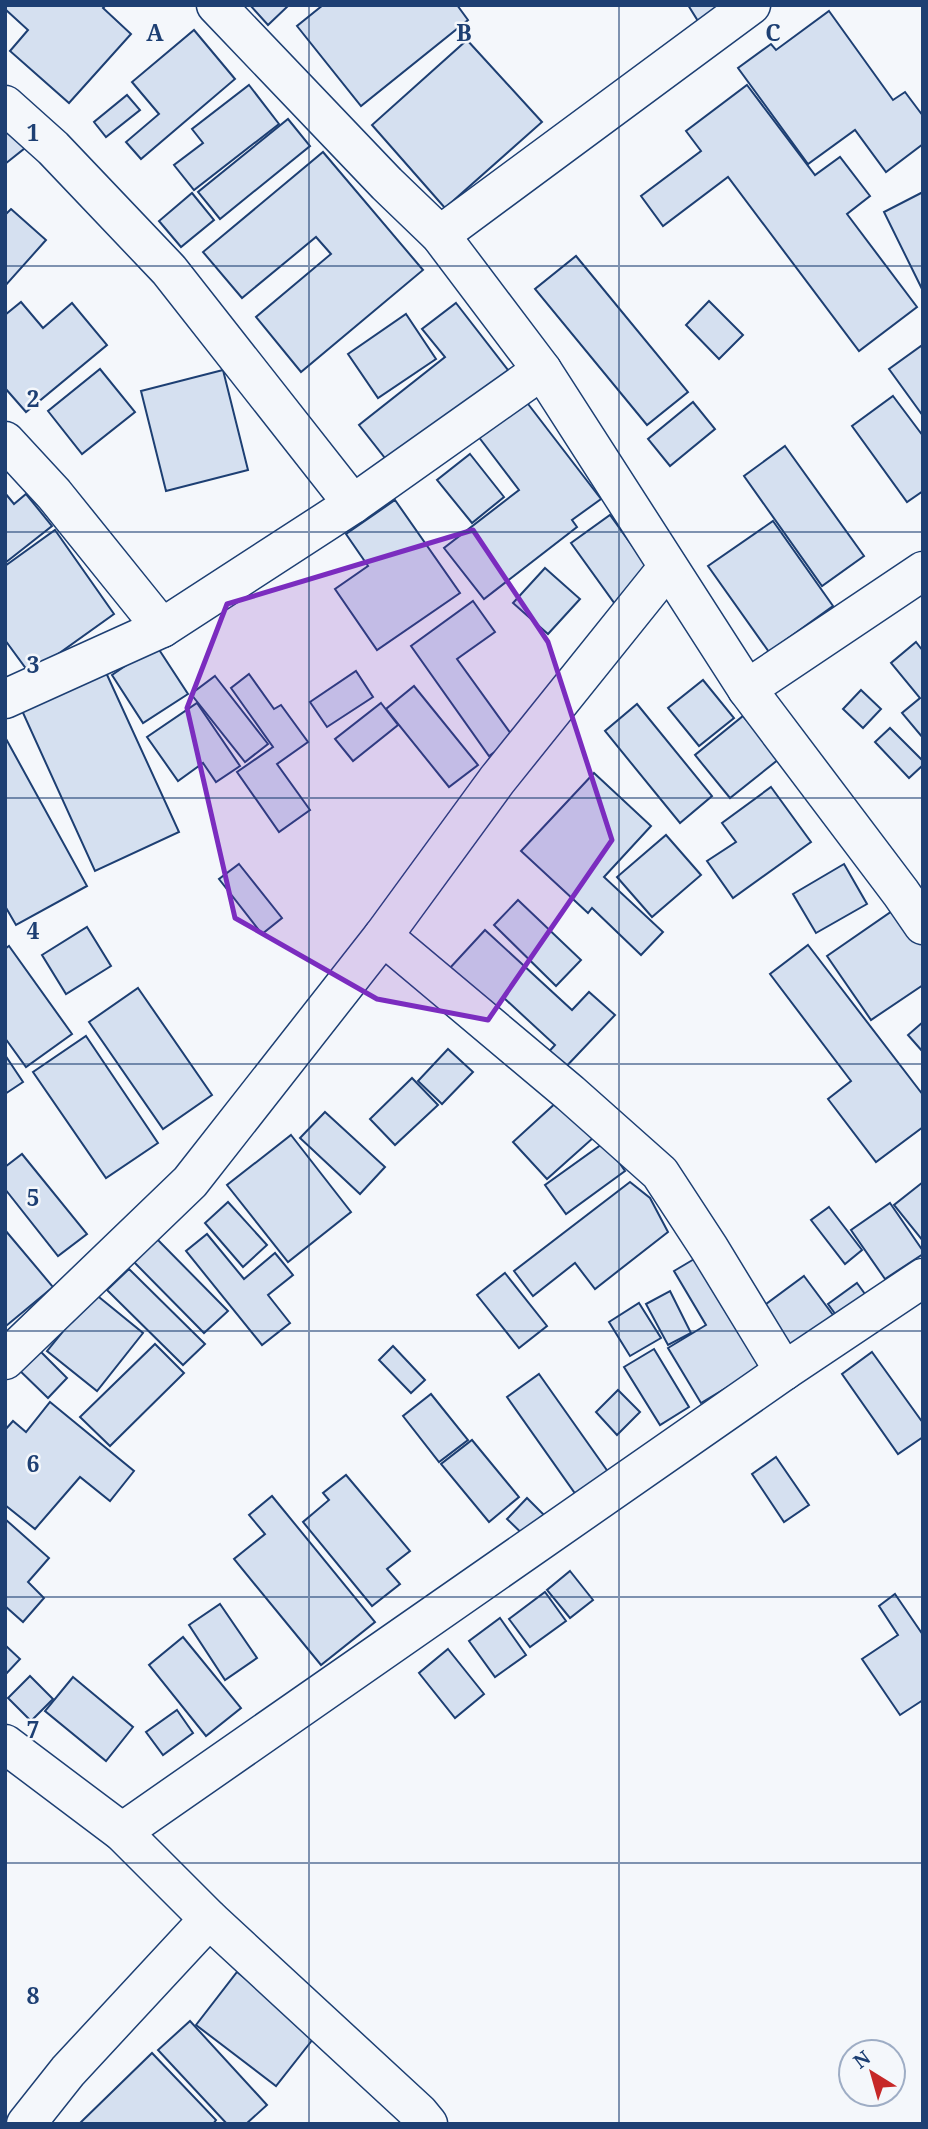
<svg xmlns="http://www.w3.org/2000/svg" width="928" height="2129" font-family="'Noto Serif',serif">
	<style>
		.building { fill: #d5e0f0; stroke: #1d3f73; stroke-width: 2 }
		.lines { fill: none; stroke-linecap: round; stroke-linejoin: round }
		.minor-casing { stroke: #1d3f73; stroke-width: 41 }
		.minor { stroke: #f4f7fb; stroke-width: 38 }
		.marked { fill: #7b2cbf; fill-opacity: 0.2; stroke: #7b2cbf; stroke-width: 5; stroke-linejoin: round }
		.grid { fill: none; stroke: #1d3f73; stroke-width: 2; stroke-opacity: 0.55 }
		.grid-label { font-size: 23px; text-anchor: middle; font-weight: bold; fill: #1d3f73; stroke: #f4f7fb; stroke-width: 5; stroke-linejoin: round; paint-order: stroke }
	</style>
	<rect width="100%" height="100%" fill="#f4f7fb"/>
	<g class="building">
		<polygon points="5,5 106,5 103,8 131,34 69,103 10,51 28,30 5,9"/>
		<polygon points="250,5 289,5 268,25"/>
		<polygon points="323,5 457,5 468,20 361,106 297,26"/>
		<polygon points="688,5 723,5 698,21"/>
		<polygon points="829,11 893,100 905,92 923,116 923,144 886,172 855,130 808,164 738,68 771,44 776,50"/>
		<polygon points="194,30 235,79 141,159 126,142 159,114 132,82"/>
		<polygon points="467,40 542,122 445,208 372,125"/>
		<polygon points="249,85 279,124 194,190 174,165 203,143 192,129"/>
		<polygon points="747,85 815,175 840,157 870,196 847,214 917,307 859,351 728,177 663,226 641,196 701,151 686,131"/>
		<polygon points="127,95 140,110 106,137 94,122"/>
		<polygon points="288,119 310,146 220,219 198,192"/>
		<polygon points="5,125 25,148 5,164"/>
		<polygon points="323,152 423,270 301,372 256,317 331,254 316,237 242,298 203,252"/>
		<polygon points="923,192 923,291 884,212"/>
		<polygon points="192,193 214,220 181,247 159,221"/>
		<polygon points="11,209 46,240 5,286 5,215"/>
		<polygon points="576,256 688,392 647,425 535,289"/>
		<polygon points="709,301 743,335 719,359 686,325"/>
		<polygon points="21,302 43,328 72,303 107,345 26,412 5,388 5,315"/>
		<polygon points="456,303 515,379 396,472 359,425 445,357 422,329"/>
		<polygon points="406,314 436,359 378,398 348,354"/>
		<polygon points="921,346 923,349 923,416 889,369"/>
		<polygon points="100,369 135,412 82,454 48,411"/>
		<polygon points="223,370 248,470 166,491 141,391"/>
		<polygon points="893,396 923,436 923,491 907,502 852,426"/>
		<polygon points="525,400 601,499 572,520 577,527 484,599 444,548 519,490 478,436"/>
		<polygon points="693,402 715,429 670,466 648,439"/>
		<polygon points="785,446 864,556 822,586 744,476"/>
		<polygon points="470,454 504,497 472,523 437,480"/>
		<polygon points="5,493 14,504 26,494 52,526 5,563"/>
		<polygon points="395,500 460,593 377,650 335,589 368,566 346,534"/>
		<polygon points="610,515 654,576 615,604 571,543"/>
		<polygon points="773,521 833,606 769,652 708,566"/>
		<polygon points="55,530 114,614 30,674 5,640 5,566"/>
		<polygon points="545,568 580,599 548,634 513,603"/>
		<polygon points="473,601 495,632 457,659 514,738 489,756 411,646"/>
		<polygon points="916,642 923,651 923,738 902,713 920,698 891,663"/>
		<polygon points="156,645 188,694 143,723 112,675"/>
		<polygon points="103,666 179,832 95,871 19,704"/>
		<polygon points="356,671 373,697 327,727 310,702"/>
		<polygon points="249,674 274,709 281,705 308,742 277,764 310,810 279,832 237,772 273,747 231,688"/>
		<polygon points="215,676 268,744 245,762 191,694"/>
		<polygon points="703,680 734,718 699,746 668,708"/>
		<polygon points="414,686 478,765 449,787 386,709"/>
		<polygon points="861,690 881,709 863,728 843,709"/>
		<polygon points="197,703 240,766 216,782 203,763 178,781 147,737"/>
		<polygon points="381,703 398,725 353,761 335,739"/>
		<polygon points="637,704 712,796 680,823 605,731"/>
		<polygon points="743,716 779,759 730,798 695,755"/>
		<polygon points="890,728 923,761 923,765 909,778 875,742"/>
		<polygon points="5,737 87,886 16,925 5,906"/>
		<polygon points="594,773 651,826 604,877 663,932 641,955 592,908 588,913 521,851"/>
		<polygon points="771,787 811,842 733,898 707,861 736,842 722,823"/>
		<polygon points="666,835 701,875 652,917 617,877"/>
		<polygon points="239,864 282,918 262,934 219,879"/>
		<polygon points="844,864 867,904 816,933 793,894"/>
		<polygon points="518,900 581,960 556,986 494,925"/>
		<polygon points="898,907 923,943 923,985 871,1020 827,956"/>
		<polygon points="87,927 111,966 66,994 42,955"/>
		<polygon points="485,930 572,1010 589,992 615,1015 561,1072 544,1057 555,1045 504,998 493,1010 449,969"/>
		<polygon points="808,945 923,1095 923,1127 876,1162 828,1099 851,1081 770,974"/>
		<polygon points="9,946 72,1034 26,1067 5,1038 5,949"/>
		<polygon points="138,988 212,1095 163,1129 89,1022"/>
		<polygon points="923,1022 923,1052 908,1035"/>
		<polygon points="86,1036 158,1143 106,1178 33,1072"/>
		<polygon points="448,1049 473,1072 442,1104 418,1081"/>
		<polygon points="5,1055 23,1082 5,1094"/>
		<polygon points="412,1078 438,1105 395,1145 370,1119"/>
		<polygon points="559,1100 593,1138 547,1179 513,1142"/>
		<polygon points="325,1112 385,1167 360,1194 300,1138"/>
		<polygon points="291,1135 351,1212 288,1262 227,1185"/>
		<polygon points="605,1142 625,1171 566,1214 545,1185"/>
		<polygon points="22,1154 87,1234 58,1256 5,1189 5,1167"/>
		<polygon points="630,1182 650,1198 668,1232 595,1289 575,1263 533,1296 514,1271"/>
		<polygon points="923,1182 923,1241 894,1205"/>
		<polygon points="228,1202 267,1245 243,1267 205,1223"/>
		<polygon points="890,1203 923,1251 923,1254 885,1279 851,1230"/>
		<polygon points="829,1207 862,1250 845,1264 811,1220"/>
		<polygon points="5,1230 53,1287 6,1326 5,1325"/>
		<polygon points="207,1234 244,1279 275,1253 293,1275 268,1295 290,1323 262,1345 186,1251"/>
		<polygon points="154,1236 228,1311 204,1333 131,1259"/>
		<polygon points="706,1252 771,1361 701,1403 668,1348 706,1325 674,1271"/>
		<polygon points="129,1269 205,1344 183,1365 107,1290"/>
		<polygon points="505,1273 547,1326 519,1348 477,1295"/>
		<polygon points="804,1276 836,1319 785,1356 754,1313"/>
		<polygon points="857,1283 873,1305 844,1326 828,1304"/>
		<polygon points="670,1291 691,1333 668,1345 646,1304"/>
		<polygon points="94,1293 143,1333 97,1391 47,1351"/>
		<polygon points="639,1303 661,1338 630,1356 609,1322"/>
		<polygon points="155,1344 184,1373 110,1446 80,1417"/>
		<polygon points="393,1346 425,1380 411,1393 379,1360"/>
		<polygon points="36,1347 67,1378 48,1398 16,1367"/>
		<polygon points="654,1349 689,1407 660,1425 624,1367"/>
		<polygon points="872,1352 923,1423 923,1437 898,1454 842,1374"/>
		<polygon points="539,1374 611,1476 579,1499 507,1397"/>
		<polygon points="618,1390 640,1412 617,1435 596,1412"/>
		<polygon points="431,1394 468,1440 439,1462 403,1416"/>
		<polygon points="50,1402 134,1471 110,1501 80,1477 35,1529 5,1505 5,1430 13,1421 26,1432"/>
		<polygon points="472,1440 519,1497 489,1522 441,1464"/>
		<polygon points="776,1457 809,1505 784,1522 752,1474"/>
		<polygon points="346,1475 410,1551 387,1569 400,1584 372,1606 303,1522 329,1500 323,1493"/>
		<polygon points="272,1496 375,1622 321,1665 234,1559 265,1534 249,1515"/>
		<polygon points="527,1498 551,1522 531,1542 507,1519"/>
		<polygon points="5,1519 49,1558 28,1582 44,1598 23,1622 5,1606"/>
		<polygon points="570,1571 593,1600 570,1618 547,1590"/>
		<polygon points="545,1592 566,1621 530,1647 509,1619"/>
		<polygon points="895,1594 923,1635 923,1700 900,1715 862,1659 898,1635 879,1606"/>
		<polygon points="220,1604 257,1658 225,1680 189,1625"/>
		<polygon points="500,1618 526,1655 495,1677 469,1641"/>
		<polygon points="183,1637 241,1708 206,1736 149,1665"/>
		<polygon points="5,1645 20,1659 5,1675"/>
		<polygon points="448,1649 484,1694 455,1718 419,1673"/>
		<polygon points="30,1676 53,1699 31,1721 8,1698"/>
		<polygon points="73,1677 133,1727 106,1761 45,1711"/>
		<polygon points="177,1710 193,1733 163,1755 146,1732"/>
		<polygon points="237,1972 317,2034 276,2086 196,2025"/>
		<polygon points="190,2021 267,2105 246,2124 227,2124 158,2050"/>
		<polygon points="152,2053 216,2120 213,2124 79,2124"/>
	</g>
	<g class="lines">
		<defs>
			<g id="minor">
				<polyline points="216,5 387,184 440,235 542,370 747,689 901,893 923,925"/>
				<polyline points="5,105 53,148 169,270 353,504"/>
				<polyline points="440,235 751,5"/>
				<polyline points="5,441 54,494 162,628"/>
				<polyline points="747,689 923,571"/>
				<polyline points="5,699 162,628 353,504 542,370"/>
				<polyline points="383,936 570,1093 660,1173 709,1248 784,1371"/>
				<polyline points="5,1360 190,1182 383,936 497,780 668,567"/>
				<polyline points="5,1744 122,1832 209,1919 419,2113 428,2124"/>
				<polyline points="122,1832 784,1371 923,1278"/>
				<polyline points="26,2124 68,2071 209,1919"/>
			</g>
		</defs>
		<use href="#minor" class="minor-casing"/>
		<use href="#minor" class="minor"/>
	</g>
	<path class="marked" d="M 473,530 L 548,642 L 612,840 L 488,1020 L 377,999 L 235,918 L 187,708 L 227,604 Z"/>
	<path class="grid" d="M 309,5 L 309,2124M 619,5 L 619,2124M 5,266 L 923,266M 5,532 L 923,532M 5,798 L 923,798M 5,1064 L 923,1064M 5,1331 L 923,1331M 5,1597 L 923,1597M 5,1863 L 923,1863"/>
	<g class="grid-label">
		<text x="155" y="41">A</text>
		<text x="464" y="41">B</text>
		<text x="773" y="41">C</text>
		<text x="33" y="141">1</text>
		<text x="33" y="407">2</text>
		<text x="33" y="673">3</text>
		<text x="33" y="939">4</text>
		<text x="33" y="1206">5</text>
		<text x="33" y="1472">6</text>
		<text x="33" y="1738">7</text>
		<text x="33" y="2004">8</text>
	</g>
	<rect width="928" height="2129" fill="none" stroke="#1d3f73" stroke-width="14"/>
	<g transform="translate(872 2073) rotate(323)"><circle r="33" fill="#f4f7fb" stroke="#9eadc5" stroke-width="2"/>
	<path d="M0-5L12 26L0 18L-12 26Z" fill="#c62828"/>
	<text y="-10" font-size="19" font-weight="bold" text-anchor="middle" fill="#1d3f73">N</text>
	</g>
</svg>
